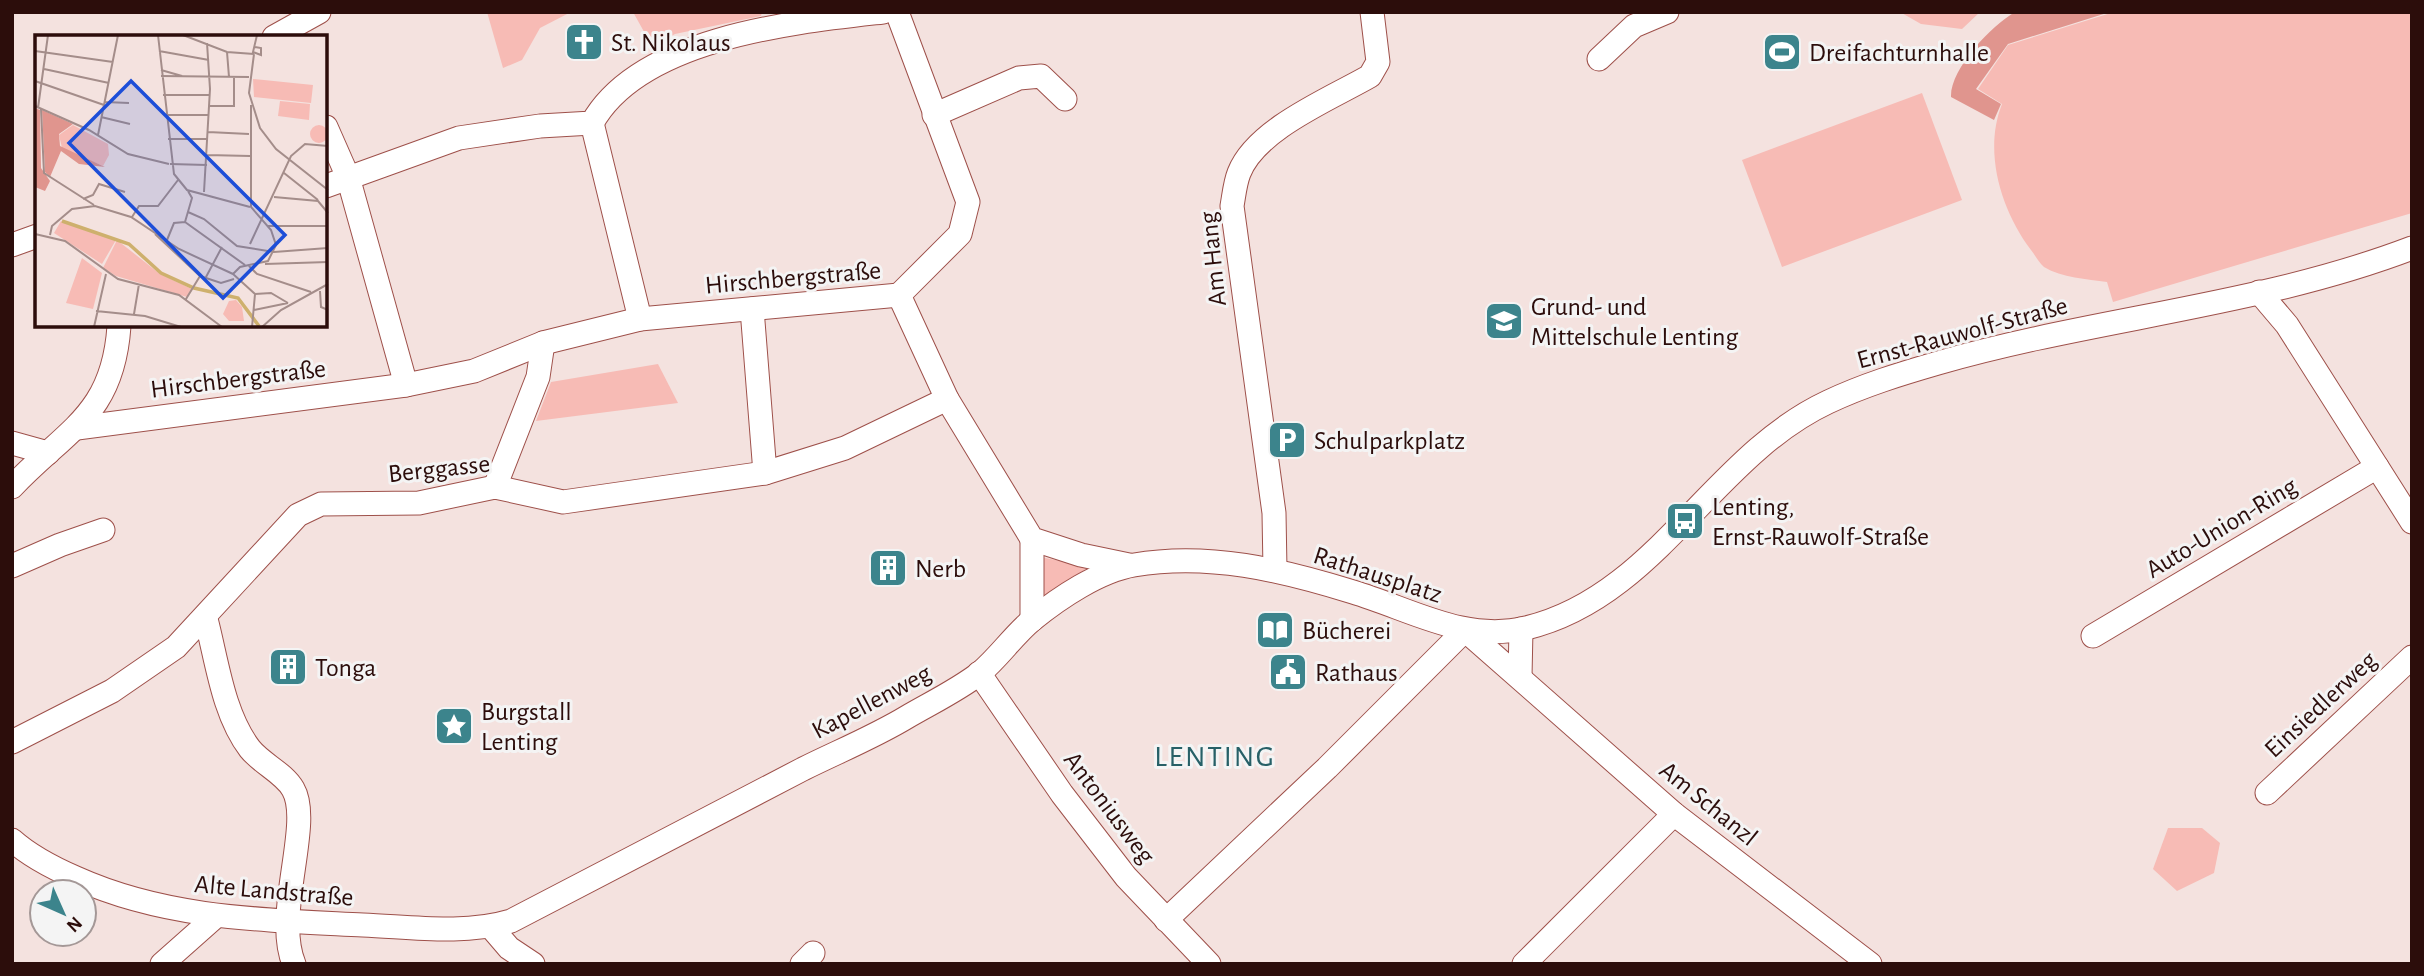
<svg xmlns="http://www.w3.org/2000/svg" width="2424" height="976" font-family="'Alegreya Sans',sans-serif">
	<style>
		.green { fill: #f7bbb5 }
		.forest { fill: #e0958e }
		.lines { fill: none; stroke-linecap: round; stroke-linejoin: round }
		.minor-casing { stroke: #9e504a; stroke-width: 25 }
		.minor { stroke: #fff; stroke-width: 23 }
		.labels { text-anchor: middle; stroke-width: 6; stroke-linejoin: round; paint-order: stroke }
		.poi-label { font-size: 26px; fill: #2c0d0b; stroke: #f4f4f4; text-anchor: start }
		.street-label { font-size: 26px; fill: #2c0d0b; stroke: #f4f4f4 }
		.quarter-label { font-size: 30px; letter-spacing: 2px; fill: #276067; stroke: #f4f4f4 }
		.inset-river { fill: none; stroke: #ceb06d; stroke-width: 3.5 }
		.inset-road { fill: none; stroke: #a48d8a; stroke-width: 2 }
		.view { fill: #1d4ed8; fill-opacity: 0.15; stroke: #1d4ed8; stroke-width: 3.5 }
		.inset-edge { fill: none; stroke: #2c0d0b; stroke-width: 3.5 }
	</style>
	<rect width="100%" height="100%" fill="#f4e2df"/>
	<g class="green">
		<polygon points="487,12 571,12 540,28 522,60 503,68"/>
		<polygon points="633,12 762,12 761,16 675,34 652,46"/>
		<polygon points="1900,12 1980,12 1962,29 1921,24"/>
		<path d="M 2114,12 L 2412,12 L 2412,213 L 2113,302 L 2107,282 C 2087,279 2062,278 2044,267 C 2039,263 2035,255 2031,250 C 2001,210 1983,152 2002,104 L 1978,89 L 2008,45 Z"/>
		<polygon points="1922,93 1962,200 1782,267 1742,160"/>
		<polygon points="658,364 678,403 536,421 551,382"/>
		<polygon points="1041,557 1089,567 1040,598"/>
		<polygon points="2168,828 2202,828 2220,843 2214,873 2177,891 2153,869"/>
	</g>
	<path class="forest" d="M 2015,12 L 2110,12 L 2008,44 L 1976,89 L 2001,104 L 1994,120 L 1951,97 C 1950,69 1991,26 2015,12 Z"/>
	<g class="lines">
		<defs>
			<g id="minor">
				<polyline points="897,12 968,202 960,234 899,295"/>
				<polyline points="274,37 319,12"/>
				<polyline points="1599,59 1634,26 1667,12"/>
				<polyline points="934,115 1019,78 1041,76 1065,99"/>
				<polyline points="592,123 640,319"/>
				<polyline points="326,127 348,177 406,385"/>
				<path d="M 326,186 L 459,138 L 540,126 L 592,123 C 640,37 795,22 883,12"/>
				<polyline points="12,245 37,236"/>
				<polyline points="2259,292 2287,325 2412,522"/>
				<polyline points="899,295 947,399 1032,539 1081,555 1129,565"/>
				<polyline points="752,309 765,473"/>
				<polyline points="77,428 406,385 474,371 543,343 640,319 899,295"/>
				<polyline points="12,443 48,453"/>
				<path d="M 12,487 C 67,429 113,415 119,326"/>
				<polyline points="495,487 538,377 543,343"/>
				<polyline points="12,566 60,545 103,530"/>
				<path d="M 1275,570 L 1274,513 L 1232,206 C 1234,195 1235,183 1239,173 C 1256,129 1330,99 1370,76 L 1378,62 L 1372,12"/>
				<path d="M 206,619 C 217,661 223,714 250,749 C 262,764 284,773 293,789 C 313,823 273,914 294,964"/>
				<polyline points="1032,620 1032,539"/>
				<polyline points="1465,630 1674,814 1870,964"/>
				<polyline points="2093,636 2377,467"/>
				<polyline points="979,673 1062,794 1126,877 1209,964"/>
				<polyline points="1520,677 1521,629"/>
				<polyline points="12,742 112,691 176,647 298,515 321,504 419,503 495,487 563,502 765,473 845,448 947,399"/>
				<polyline points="2267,793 2412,657"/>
				<path d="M 12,840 C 31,857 53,868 76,878 C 167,919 265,920 363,925 C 412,927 464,935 511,921 C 609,871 706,820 803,769 C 837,752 874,737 907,717 C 931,703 958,690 980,673 C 999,657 1013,636 1032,620 C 1059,598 1099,571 1134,565 C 1208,552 1282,570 1353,592 C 1410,609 1465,643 1526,628 C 1656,597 1712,456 1828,402 C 1864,385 1900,374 1938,363 C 2094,318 2260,306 2412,248"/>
				<polyline points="1166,920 1327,768 1465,630"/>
				<polyline points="491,927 509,948 533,964"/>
				<polyline points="162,964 215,917"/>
				<polyline points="802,964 813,953"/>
				<polyline points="1524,964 1674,814"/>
			</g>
		</defs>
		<use href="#minor" class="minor-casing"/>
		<use href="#minor" class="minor"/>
	</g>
	<defs>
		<symbol id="church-square" viewBox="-11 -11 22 22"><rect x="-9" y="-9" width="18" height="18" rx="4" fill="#3c848c" stroke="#f4f4f4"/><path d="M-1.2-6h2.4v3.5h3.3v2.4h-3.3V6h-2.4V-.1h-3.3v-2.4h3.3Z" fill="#fff"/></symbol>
		<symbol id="stadium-square" viewBox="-11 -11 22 22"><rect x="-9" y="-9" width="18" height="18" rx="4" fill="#3c848c" stroke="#f4f4f4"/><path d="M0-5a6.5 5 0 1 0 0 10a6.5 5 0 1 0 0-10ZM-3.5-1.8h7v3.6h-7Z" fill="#fff"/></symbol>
		<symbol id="school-square" viewBox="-11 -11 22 22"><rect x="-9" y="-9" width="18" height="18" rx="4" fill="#3c848c" stroke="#f4f4f4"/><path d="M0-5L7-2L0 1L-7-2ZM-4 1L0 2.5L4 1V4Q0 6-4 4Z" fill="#fff"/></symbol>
		<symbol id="parking-square" viewBox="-11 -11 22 22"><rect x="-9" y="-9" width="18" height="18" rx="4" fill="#3c848c" stroke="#f4f4f4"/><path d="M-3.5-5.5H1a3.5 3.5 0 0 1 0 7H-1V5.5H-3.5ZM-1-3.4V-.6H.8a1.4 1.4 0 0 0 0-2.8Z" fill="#fff"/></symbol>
		<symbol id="bus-square" viewBox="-11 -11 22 22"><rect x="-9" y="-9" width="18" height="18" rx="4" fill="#3c848c" stroke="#f4f4f4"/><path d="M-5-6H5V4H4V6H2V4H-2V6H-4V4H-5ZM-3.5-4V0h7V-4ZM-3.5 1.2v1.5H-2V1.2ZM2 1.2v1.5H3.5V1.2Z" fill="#fff"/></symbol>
		<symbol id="building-square" viewBox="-11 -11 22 22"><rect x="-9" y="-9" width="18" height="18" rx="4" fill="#3c848c" stroke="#f4f4f4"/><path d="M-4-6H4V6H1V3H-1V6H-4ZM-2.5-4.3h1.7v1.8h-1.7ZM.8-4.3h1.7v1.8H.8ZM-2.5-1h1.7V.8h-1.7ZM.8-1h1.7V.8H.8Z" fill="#fff"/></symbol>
		<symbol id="library-square" viewBox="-11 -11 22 22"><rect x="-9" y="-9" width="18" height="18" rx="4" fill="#3c848c" stroke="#f4f4f4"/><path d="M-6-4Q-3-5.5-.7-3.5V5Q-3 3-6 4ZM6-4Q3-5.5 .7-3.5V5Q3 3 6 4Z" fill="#fff"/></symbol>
		<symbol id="civic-square" viewBox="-11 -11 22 22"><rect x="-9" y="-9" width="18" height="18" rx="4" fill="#3c848c" stroke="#f4f4f4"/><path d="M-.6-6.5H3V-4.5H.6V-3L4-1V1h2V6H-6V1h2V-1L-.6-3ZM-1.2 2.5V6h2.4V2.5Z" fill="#fff"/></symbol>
		<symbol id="sight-square" viewBox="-11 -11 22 22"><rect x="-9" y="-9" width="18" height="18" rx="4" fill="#3c848c" stroke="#f4f4f4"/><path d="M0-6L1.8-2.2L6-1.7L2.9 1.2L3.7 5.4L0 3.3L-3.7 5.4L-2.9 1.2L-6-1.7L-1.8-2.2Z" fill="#fff"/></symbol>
	</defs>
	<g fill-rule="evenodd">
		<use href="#church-square" x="562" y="20" width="44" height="44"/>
		<use href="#stadium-square" x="1760" y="30" width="44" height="44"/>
		<use href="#school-square" x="1482" y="299" width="44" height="44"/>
		<use href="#parking-square" x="1265" y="418" width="44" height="44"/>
		<use href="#bus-square" x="1663" y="499" width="44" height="44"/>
		<use href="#building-square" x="866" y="546" width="44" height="44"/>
		<use href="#library-square" x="1253" y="608" width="44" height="44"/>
		<use href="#building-square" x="266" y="645" width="44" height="44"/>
		<use href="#civic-square" x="1266" y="650" width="44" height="44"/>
		<use href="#sight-square" x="432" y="704" width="44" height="44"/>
	</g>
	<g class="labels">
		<g class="poi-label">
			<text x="611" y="51">St. Nikolaus</text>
			<text x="1809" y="61">Dreifachturnhalle</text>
			<text x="1531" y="315">Grund- und<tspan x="1531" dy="30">Mittelschule Lenting</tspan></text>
			<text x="1314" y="449">Schulparkplatz</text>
			<text x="1712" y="515">Lenting,<tspan x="1712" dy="30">Ernst-Rauwolf-Straße</tspan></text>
			<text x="915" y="577">Nerb</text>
			<text x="1302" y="639">Bücherei</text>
			<text x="315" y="676">Tonga</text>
			<text x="1315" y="681">Rathaus</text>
			<text x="481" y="720">Burgstall<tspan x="481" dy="30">Lenting</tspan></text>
		</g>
		<g class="street-label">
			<text transform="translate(1212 259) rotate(-96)" y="9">Am Hang</text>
			<text transform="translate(793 277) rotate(-5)" y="9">Hirschbergstraße</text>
			<text transform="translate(1962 332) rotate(-15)" y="9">Ernst-Rauwolf-Straße</text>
			<text transform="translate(238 378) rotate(-7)" y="9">Hirschbergstraße</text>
			<text transform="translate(439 468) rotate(-6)" y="9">Berggasse</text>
			<text transform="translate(2221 527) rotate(-31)" y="9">Auto-Union-Ring</text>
			<text transform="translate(1378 574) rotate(18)" y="9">Rathausplatz</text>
			<text transform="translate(871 701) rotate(-28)" y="9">Kapellenweg</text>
			<text transform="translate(2320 704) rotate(-43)" y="9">Einsiedlerweg</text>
			<text transform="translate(1709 803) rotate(39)" y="9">Am Schanzl</text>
			<text transform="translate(1110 807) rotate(53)" y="9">Antoniusweg</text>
			<text transform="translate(274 890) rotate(5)" y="9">Alte Landstraße</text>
		</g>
		<g class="quarter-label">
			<text x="1215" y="766">LENTING</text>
		</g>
	</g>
	<g transform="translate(35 35)">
		<rect width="292" height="292" fill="#f4e2df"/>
		<path d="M 218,44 L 278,50 L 276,68 L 219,62 ZM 245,66 L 275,69 L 274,85 L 243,81 ZM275 99a9 9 0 1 1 18 0a9 9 0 1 1-18 0ZM 38,90 L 73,109 L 74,120 L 68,131 L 27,113 L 24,100 ZM 26,186 L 81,205 L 67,229 L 19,198 ZM 82,205 L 125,239 L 157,254 L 152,262 L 81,241 L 68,233 ZM 47,223 L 67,238 L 58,274 L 31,268 ZM 201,265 L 207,272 L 209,286 L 194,286 L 188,279 L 194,266 Z" fill="#f7bbb5"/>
		<path d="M 0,73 L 5,75 L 6,133 L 15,146 L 10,156 L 0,152 ZM 7,75 L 38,89 L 24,99 L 25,111 L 70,132 L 44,129 L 26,116 L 15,142 L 10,137 Z" fill="#e0958e"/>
		<path class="inset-river" d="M 27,186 L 94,209 L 126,238 L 159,253 L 203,263 L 224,291"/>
		<path class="inset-road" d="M 123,0 L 139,139 L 152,155 L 215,172M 148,0 L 192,17 L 219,19M 220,12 L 226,13 L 226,20 L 218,17 L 222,0M 0,16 L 78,27M 124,16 L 174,25M 192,17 L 194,42M 219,19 L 214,58 L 225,93 L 241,114 L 293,155M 9,34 L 74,48M 126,35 L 147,41M 126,41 L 214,42M 0,46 L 69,70M 128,60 L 175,60M 70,67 L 94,68M 216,70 L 216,172 L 236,195 L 241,210 L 233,226 L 205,232 L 198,239 L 220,259 L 217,292M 0,71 L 54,95 L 93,119 L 134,129M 175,71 L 199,71 L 199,43M 3,73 L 13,0M 6,74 L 9,138 L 59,170M 130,80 L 174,80M 66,82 L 95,89M 173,97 L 214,99M 63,100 L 83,0M 133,104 L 173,104M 172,120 L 215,121M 135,129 L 172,130M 249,138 L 283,165M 169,157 L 175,54 L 172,8M 239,162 L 283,166 L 293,178M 48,164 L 58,160 L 64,149 L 90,157M 153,177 L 169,184 L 202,211 L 239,217 L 293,213M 97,182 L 104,171 L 123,171 L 143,145M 150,187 L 210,230M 150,187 L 157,163 L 153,156M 233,191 L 293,191M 0,199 L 30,206 L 83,244 L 144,260 L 187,292M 120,199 L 165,241 L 186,248 L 199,244M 15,200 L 17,191 L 37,174 L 60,171 L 96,182 L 144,214 L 198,239M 132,205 L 139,188 L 150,187M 215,209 L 256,121 L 270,109 L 293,111M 230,229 L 293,227M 214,231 L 222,239 L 276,257M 171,242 L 187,212M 285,256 L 286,272 L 293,275M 220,259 L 236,258 L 253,268M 151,264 L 165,241M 219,275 L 253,268M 61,276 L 110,281 L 146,292M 99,279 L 104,249M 59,292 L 71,239M 227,292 L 246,275 L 293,249"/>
		<path class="view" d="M 96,46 L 250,200 L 188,263 L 34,108 Z"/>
		<rect width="292" height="292" class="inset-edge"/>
	</g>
	<rect width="2424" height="976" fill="none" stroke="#2c0d0b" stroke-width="28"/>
	<g transform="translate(63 913) rotate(135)"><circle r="33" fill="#f4f4f4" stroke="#a49897" stroke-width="2"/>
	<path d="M0-5L12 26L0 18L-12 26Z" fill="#3c848c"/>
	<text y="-10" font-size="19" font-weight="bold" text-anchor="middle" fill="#2c0d0b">N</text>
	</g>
</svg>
